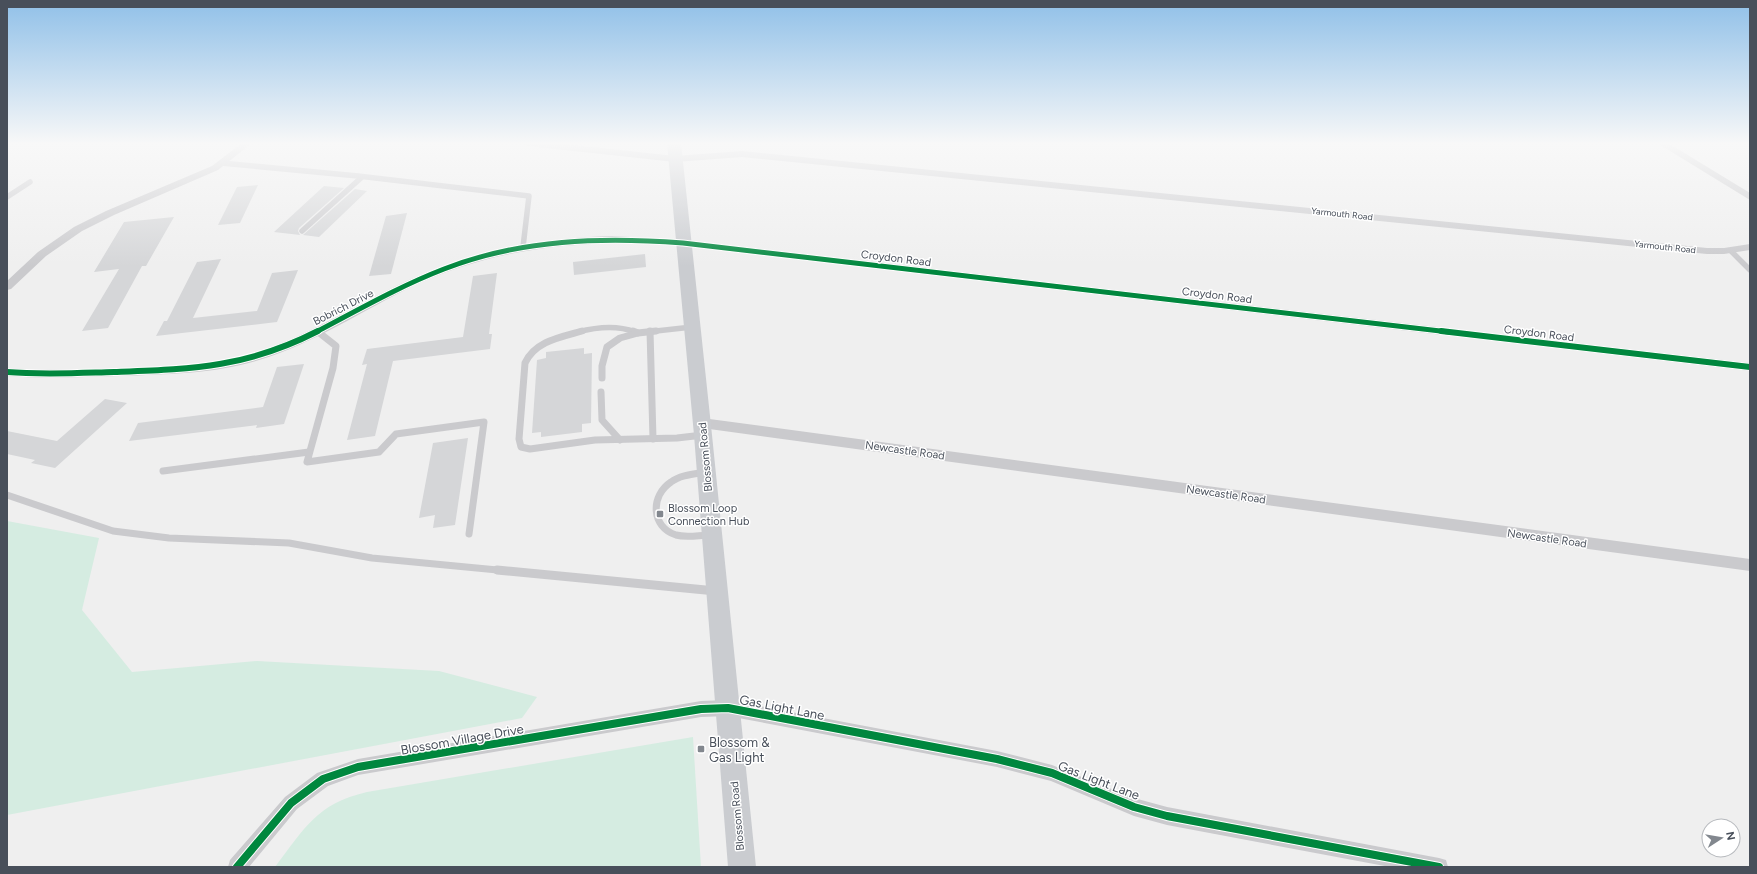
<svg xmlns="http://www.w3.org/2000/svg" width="1757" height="874" font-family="Figtree,sans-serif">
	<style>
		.green { fill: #d5ece1 }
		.building { fill: #d5d6d8 }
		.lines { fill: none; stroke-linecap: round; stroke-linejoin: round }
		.lane-far2 { stroke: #cacacd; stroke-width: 5.5 }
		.lane-far1 { stroke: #cacacd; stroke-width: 7 }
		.lane { stroke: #cacacd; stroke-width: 9 }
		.street { fill: #cacacd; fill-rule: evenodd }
		.secondary { fill: #caccd0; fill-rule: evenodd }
		.cycleway-far2-casing { stroke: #fff; stroke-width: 7 }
		.cycleway-far1-casing { stroke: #fff; stroke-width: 8 }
		.cycleway-casing { stroke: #fff; stroke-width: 10 }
		.cycleway-far2 { stroke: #00873e; stroke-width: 5 }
		.cycleway-far1 { stroke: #00873e; stroke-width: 6 }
		.cycleway { stroke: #00873e; stroke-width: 8 }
		.poi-dot { fill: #82878e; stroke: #fff; stroke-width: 1.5 }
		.labels { text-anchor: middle; stroke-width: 3; stroke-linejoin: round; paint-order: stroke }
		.far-street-label { font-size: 9px; fill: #484f5a; stroke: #fff }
		.street-label { font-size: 11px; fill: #484f5a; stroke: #fff }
		.poi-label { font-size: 11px; fill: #484f5a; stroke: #fff; text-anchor: start }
		.near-street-label { font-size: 13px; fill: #484f5a; stroke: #fff }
		.near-poi-label { font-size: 13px; fill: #484f5a; stroke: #fff; text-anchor: start }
	</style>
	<rect width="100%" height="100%" fill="#efefef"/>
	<g class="green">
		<polygon points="7,521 99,538 82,610 132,672 257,661 439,671 537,697 522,718 7,815"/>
		<path d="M 693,737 L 701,867 L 275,867 C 305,828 316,804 367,792 Z"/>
	</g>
	<g class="building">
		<polygon points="258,185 240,223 218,225 237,187"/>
		<polygon points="324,186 344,188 299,228 298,231 300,235 274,232"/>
		<polygon points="355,189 367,191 319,237 303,235"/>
		<polygon points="407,213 391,274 369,276 386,216"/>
		<polygon points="174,217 146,266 142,266 108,328 82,331 119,269 94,272 124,222"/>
		<polygon points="645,254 646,267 574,275 573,262"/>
		<polygon points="221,259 193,318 257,311 272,273 298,270 277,322 156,336 164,321 167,321 197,262"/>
		<polygon points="497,273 489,334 492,334 490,349 393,361 375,436 347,440 367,364 362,365 367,349 463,337 473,276"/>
		<polygon points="584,348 584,354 592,353 591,423 582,424 582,432 541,437 541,432 532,433 537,360 546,358 546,352"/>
		<polygon points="304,364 284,424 256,428 257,425 129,441 138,423 263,407 277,367"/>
		<polygon points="105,399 127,403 55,468 31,463 35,460 7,454 7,431 57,441"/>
		<polygon points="468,438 455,525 433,528 435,515 419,518 433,443"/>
	</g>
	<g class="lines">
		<g class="lane-far2">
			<polyline points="221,163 358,176 529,196 523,247"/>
			<polyline points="7,197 30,182"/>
			<polyline points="302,231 362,177"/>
			<polyline points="1731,251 1750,270"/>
			<polyline points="317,331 318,332"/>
			<path d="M 578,332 C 597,327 617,325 635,332"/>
			<polyline points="647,332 692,327"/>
		</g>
		<g class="lane-far1">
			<polyline points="317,331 336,346 333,368 307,462 379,452 396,434 484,422 469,534"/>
			<path d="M 582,331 C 561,337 535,341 525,363 L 519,439 L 521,447 L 530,449 L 595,440 L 677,438 L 703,435"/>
			<polyline points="633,331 638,333 656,331"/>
			<polyline points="650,331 653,439"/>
			<polyline points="602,378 602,366 607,347 620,338 638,333"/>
			<polyline points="601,392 602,420 620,440"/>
			<polyline points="163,471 309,452"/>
			<path d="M 706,472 C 694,474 680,475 671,482 C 650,496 651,527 676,535 C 687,538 699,535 710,535"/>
			<polyline points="7,495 113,531 169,538 289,543 372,558 508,571"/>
		</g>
		<polyline class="lane" points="497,570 716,591"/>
		<g class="street">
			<polygon points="242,143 252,143 218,170 114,215 82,231 46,256 11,289 7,290 7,281 38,252 74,227 106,211 212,166"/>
			<polygon points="524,143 556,143 675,156 742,151 1707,248 1724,248 1750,244 1750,250 1724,254 1707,254 742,157 675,162 528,146"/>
			<polygon points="1657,143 1668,143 1750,193 1750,200"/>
			<path d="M 612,236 L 683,240 L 1750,363 L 1750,371 L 683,246 C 588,239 503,245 415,285 C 363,310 315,343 259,360 C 214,374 167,374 120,376 C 82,377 45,379 7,376 L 7,368 C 47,371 87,369 127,368 C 169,366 212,367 252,354 C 307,337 355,305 407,281 C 472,251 540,238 612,236 Z"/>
			<polygon points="702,418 1750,559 1750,571 702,428 697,426 696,423 697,420"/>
			<polygon points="728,700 997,751 1052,765 1134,798 1167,807 1439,858 1446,860 1448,867 1390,867 1167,825 1134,816 1051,781 997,767 728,716 701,717 358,775 328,786 297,809 249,867 228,867 230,860 285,797 317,773 358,759 701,701"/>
		</g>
		<polygon class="secondary" points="667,143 681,143 712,435 756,867 728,867 694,435"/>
		<defs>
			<path id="cycleway-far2" d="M 316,332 C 358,310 400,286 444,269 C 521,239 602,237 683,243 L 1449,332"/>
			<g id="cycleway-far1">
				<polyline points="1441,331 1750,367"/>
				<path d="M 7,372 C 43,375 78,373 114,372 C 192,369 246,368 318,331"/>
			</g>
			<polyline id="cycleway" points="237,867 291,803 323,779 358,767 701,709 728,708 997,759 1052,773 1134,807 1167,816 1439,867"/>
		</defs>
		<use href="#cycleway-far2" class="cycleway-far2-casing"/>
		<use href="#cycleway-far1" class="cycleway-far1-casing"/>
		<use href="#cycleway" class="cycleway-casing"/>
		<use href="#cycleway-far2" class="cycleway-far2"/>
		<use href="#cycleway-far1" class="cycleway-far1"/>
		<use href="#cycleway" class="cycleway"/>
	</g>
	<linearGradient id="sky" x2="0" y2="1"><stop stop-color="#90c0e8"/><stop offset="0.54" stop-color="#f8f8f8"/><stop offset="1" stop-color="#f8f8f8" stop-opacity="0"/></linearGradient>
	<rect width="1757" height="266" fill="url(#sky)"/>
	<g class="poi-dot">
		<rect x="656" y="510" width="8" height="8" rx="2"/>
		<rect x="697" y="745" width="8" height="8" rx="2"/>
	</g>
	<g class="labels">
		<g class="far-street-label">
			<text transform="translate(1342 214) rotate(6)" y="3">Yarmouth Road</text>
			<text transform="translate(1665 247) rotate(6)" y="3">Yarmouth Road</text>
		</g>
		<g class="street-label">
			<text transform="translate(896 258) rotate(7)" y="4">Croydon Road</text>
			<text transform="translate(1217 295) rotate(7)" y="4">Croydon Road</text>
			<text transform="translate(343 307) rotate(-27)" y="4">Bobrich Drive</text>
			<text transform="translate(1539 333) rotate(7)" y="4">Croydon Road</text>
			<text transform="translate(905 450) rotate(8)" y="4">Newcastle Road</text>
			<text transform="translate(705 457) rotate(-95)" y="4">Blossom Road</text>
			<text transform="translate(1226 494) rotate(8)" y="4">Newcastle Road</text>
			<text transform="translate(1547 538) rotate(8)" y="4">Newcastle Road</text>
			<text transform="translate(737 816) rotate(-95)" y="4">Blossom Road</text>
		</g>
		<g class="poi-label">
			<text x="668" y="512">Blossom Loop<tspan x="668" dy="13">Connection Hub</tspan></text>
		</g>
		<g class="near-street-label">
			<text transform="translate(782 707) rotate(11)" y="5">Gas Light Lane</text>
			<text transform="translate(462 739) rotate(-10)" y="5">Blossom Village Drive</text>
			<text transform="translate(1099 780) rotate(21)" y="5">Gas Light Lane</text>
		</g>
		<g class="near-poi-label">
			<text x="709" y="747">Blossom &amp;<tspan x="709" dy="15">Gas Light</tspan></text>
		</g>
	</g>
	<rect width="1757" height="874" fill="none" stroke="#484f5a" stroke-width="16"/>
	<g transform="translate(1721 838) rotate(78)"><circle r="19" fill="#ffffff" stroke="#b6b9bd"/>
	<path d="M0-3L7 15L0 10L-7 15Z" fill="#82878e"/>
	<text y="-6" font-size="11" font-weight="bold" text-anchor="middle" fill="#484f5a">N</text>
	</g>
</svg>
